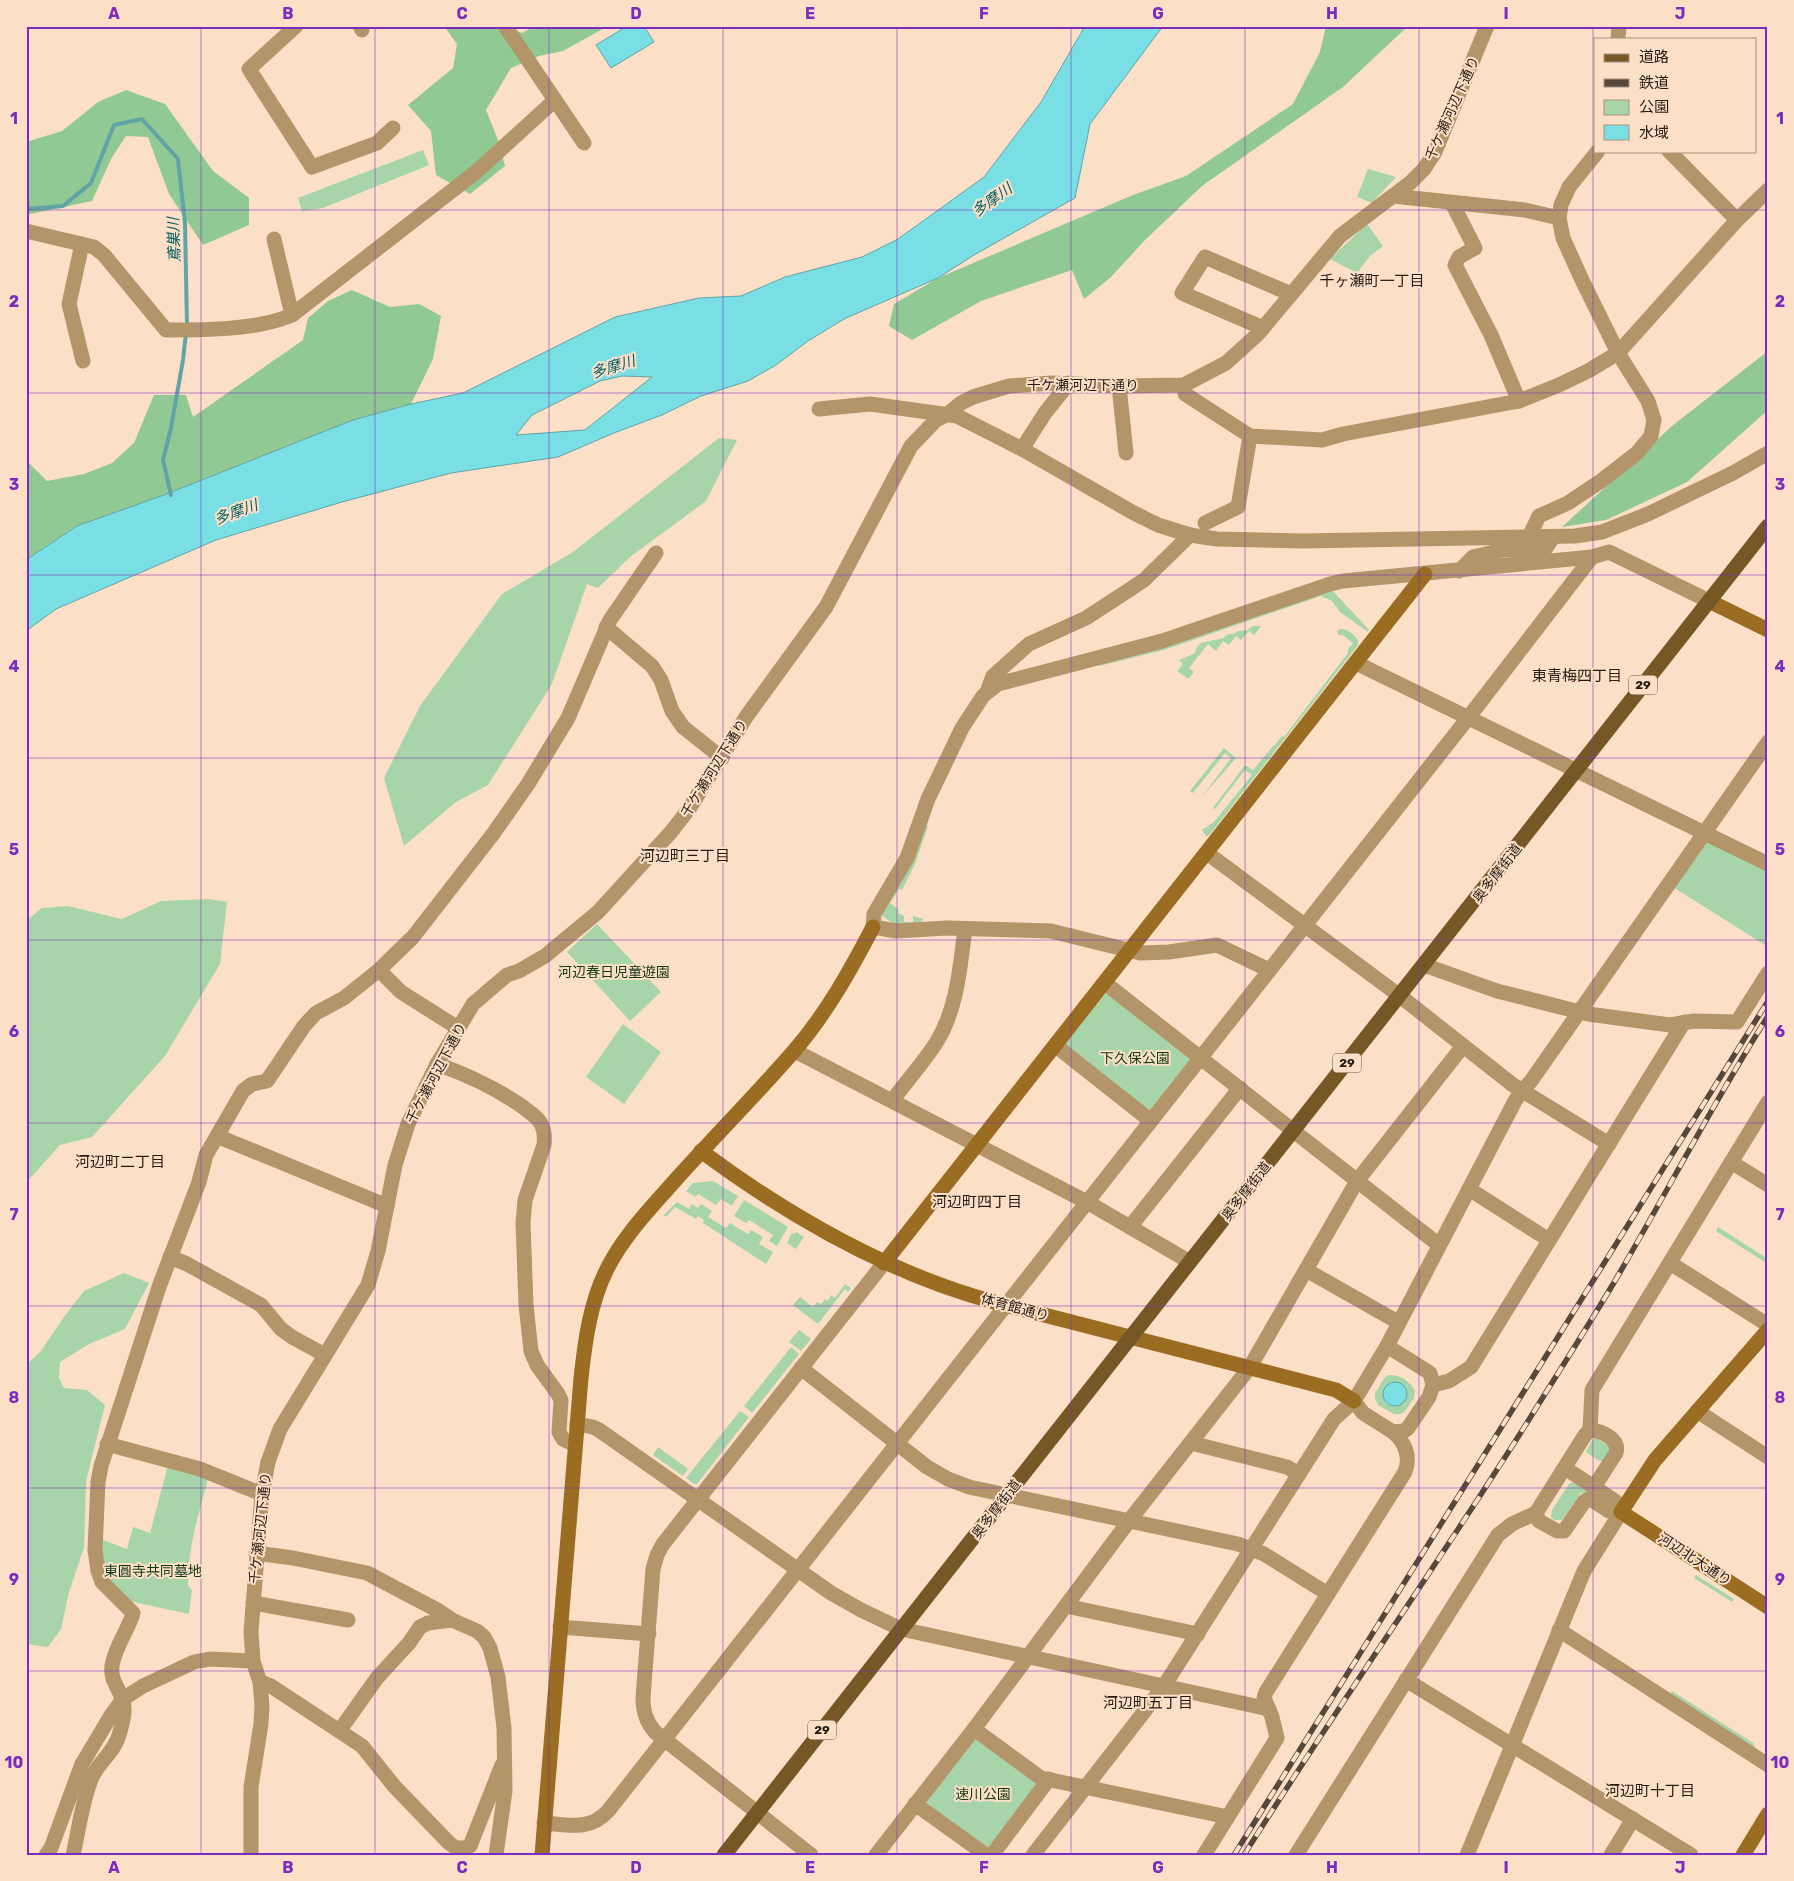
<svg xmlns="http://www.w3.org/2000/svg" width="1794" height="1881" font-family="Rubik,'Noto Sans JP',sans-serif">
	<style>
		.green { fill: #a7d5a9; fill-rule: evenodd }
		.forest { fill: #90c993 }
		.water { fill: #7adfe5; stroke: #61a4a6; fill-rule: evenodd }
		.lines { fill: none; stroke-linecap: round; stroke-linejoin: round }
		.stream { stroke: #61a4a6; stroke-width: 4 }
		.street { stroke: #b4956a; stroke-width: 15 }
		.secondary { stroke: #9a6d22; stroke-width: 15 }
		.primary { stroke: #775725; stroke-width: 15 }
		.rail-casing { stroke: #57483c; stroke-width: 5.5 }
		.rail { stroke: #fcdfc7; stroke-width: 4; stroke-dasharray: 11; stroke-linecap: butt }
		.grid { fill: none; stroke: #7b2cbf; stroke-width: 1; stroke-opacity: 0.55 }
		.labels { text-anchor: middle; stroke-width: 4; stroke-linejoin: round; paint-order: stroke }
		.shield { fill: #fcdfc7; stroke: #665649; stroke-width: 1 }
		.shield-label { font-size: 12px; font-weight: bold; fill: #261b13 }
		.street-label { font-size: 14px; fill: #261b13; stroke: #fcdfc7 }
		.park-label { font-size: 14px; fill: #0f3815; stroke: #fcdfc7 }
		.water-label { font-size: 15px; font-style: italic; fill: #005e62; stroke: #fcdfc7 }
		.neighbourhood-label { font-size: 15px; fill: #261b13; stroke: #fcdfc7 }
		.neatline { fill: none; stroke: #7b2cbf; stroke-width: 2 }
		.grid-label { font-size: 16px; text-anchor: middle; font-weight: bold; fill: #7b2cbf }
	</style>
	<rect width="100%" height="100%" fill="#fcdfc7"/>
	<g class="green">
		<polygon points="423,150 429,165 323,208 302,211 298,198"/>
		<polygon points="1368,169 1396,177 1372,203 1357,197"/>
		<polygon points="1367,224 1383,246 1370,256 1357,273 1330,259"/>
		<polygon points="719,438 737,440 706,501 630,557 598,588 587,584 552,684 488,785 456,802 404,846 384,778 420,706 502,594 573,552"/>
		<polygon points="1332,590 1369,630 1368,632 1340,612 1332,601 1321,596 1164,650 1099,666 1099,664"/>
		<polygon points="1253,626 1261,626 1254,635 1249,631 1241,640 1236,636 1229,645 1223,641 1216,651 1208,644 1189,668 1194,672 1188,679 1177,671 1183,664 1179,660 1195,653 1197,647 1201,643 1223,638 1228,634 1234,634 1238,631 1247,630"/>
		<path d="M 1340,629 C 1349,629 1353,634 1358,640 L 1358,645 L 1214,829 L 1208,836 L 1206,836 L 1202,830 L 1214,822 L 1252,775 L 1245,770 L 1215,809 L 1213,808 L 1245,765 L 1253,770 L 1273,746 L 1274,746 L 1282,736 L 1284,737 L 1348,653 L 1348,649 L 1353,643 L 1343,635 L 1338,635 L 1337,631 Z"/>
		<polygon points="1224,748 1236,758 1201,798 1231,758 1225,753 1193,793 1190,791"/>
		<polygon points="926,825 928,826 915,864 902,890 899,889 890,903 899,910 898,913 904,916 904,922 913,922 913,916 923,919 922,923 895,925 881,915"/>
		<polygon points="1710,841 1768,870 1768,947 1673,887 1704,842"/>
		<polygon points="209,899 227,902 220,964 165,1056 92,1137 60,1145 26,1183 26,921 42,908 68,906 122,919 161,901"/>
		<polygon points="597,924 661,992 630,1021 567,952"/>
		<polygon points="1105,994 1111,994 1189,1055 1189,1061 1151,1110 1145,1111 1067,1050 1066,1043"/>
		<polygon points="623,1024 661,1052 624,1104 586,1077"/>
		<polygon points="713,1181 738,1196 732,1206 721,1199 716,1205 698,1194 696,1197 686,1191 693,1183"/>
		<polygon points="744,1200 788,1227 777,1246 769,1241 773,1235 749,1220 746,1223 734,1216"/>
		<polygon points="677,1202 689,1209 692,1204 698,1208 701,1204 712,1211 708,1217 726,1228 730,1223 748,1234 751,1230 763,1237 759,1244 773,1252 766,1264 703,1223 704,1220 698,1216 696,1219 675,1207 666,1217 664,1215"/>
		<polygon points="1718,1227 1768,1259 1768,1264 1716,1231"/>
		<polygon points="796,1232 804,1237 796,1249 787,1243 792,1233 794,1234"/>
		<polygon points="124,1273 149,1283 125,1329 89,1344 60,1362 59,1378 64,1388 87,1390 105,1405 86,1481 84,1548 69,1592 61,1629 48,1647 26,1644 26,1365 41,1351 64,1317 84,1291"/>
		<polygon points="845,1284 851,1288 848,1292 845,1289 818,1324 793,1305 800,1297 813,1307 817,1302 821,1304 825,1299 828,1301 831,1295 835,1298"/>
		<polygon points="799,1330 811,1339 801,1351 789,1342"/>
		<polygon points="791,1347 799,1354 752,1413 744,1406"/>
		<path d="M 1389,1375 C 1399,1374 1411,1382 1415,1391 L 1414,1398 L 1405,1411 L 1401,1414 L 1394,1414 L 1378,1405 L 1375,1398 L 1375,1393 L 1385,1377 ZM 1397,1382 L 1400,1384 L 1392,1406 L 1385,1402 L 1386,1387 Z"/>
		<polygon points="740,1411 749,1417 697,1484 694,1484 686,1478"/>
		<polygon points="1595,1438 1609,1446 1611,1449 1603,1461 1599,1461 1586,1452 1592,1440"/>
		<polygon points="658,1447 688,1469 683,1476 653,1455"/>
		<path d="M 168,1465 L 208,1479 C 198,1517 188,1546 188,1586 L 192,1590 L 189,1614 L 129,1601 L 106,1580 L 100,1539 L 127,1549 L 133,1527 L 150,1533 Z"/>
		<polygon points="1573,1482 1602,1499 1587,1492 1581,1493 1562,1520 1554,1520 1551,1517 1552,1510 1569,1484"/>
		<polygon points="1696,1575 1734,1599 1732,1602 1694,1578"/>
		<polygon points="1672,1691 1753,1743 1756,1749 1670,1694"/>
		<polygon points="979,1739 1037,1782 1039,1789 993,1847 987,1848 927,1805 927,1799 973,1740"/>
	</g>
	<g class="forest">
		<polygon points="444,26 505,26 522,33 535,26 608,26 563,51 539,56 511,68 486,110 498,140 505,166 470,194 436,175 431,131 408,105 453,68 457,44"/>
		<polygon points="1326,26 1408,26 1343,87 1202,186 1144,241 1111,277 1084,299 1072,270 981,301 912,340 889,326 894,304 938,278 1133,195 1186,176 1293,104 1320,52"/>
		<polygon points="126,90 165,104 213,171 249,198 249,225 203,245 169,194 148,137 126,136 111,159 92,201 26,215 26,142 62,131 98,102"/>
		<polygon points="352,290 390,307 419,304 441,316 433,359 411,404 353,420 164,495 77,526 26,560 26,460 47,481 84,474 112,463 134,443 154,395 186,395 193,417 303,340 308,318 328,301"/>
		<polygon points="1768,351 1768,410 1687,482 1606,520 1562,527 1672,426"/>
	</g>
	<g class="water">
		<polygon points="627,26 644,26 654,42 611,68 596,45"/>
		<path d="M 1085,26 L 1163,26 L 1090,124 L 1075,198 L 974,255 L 938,278 L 844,319 L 808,341 L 776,365 L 748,381 L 701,396 L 662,415 L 614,433 L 558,457 L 451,473 L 342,502 L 216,540 L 56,609 L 26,631 L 26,560 L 77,526 L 164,495 L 353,420 L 411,404 L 463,393 L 615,317 L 699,298 L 741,296 L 785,277 L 862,257 L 898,239 L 984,177 L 1041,102 ZM 622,376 L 652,377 L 585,430 L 516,435 L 532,415 L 600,381 Z"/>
		<circle cx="1395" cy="1394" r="12"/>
	</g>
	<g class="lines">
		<g class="stream">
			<polyline points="26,209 63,206 91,183 114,125 142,119 178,159 185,223 187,326"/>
			<polyline points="171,495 163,460 171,428 183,360 186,333"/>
		</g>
		<g class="street">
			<polyline points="296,26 249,69 312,167 377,143 393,128"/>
			<polyline points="360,26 362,30"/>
			<polyline points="505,26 584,143"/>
			<polyline points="1618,39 1619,26"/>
			<polyline points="1669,151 1737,220"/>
			<polyline points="1393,196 1525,210 1559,218"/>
			<polyline points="1452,203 1475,248 1459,257 1455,265 1491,335 1519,401"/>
			<path d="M 26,231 L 94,247 L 104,255 L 166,330 C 204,330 258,330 292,315 L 476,172 L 555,100"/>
			<polyline points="274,239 292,315"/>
			<polyline points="82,244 69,304 83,361"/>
			<polyline points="1263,328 1182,293 1205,257 1291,294"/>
			<polyline points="1184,385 1185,394 1250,436 1322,440 1343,434 1519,401 1559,385 1588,371 1618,353 1737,220 1768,190"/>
			<polyline points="1119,386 1126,453"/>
			<polyline points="819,409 870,404 957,416 1022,449 1132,512 1158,525 1190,535 1217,539 1303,541 1575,536 1602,532 1648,514 1733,473 1768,453"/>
			<polyline points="1022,449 1045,413 1069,383"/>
			<polyline points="1205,523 1238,507 1250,436"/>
			<polyline points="1529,537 1539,516 1568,503 1601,481 1637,453 1651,436 1654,420 1648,401 1618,353 1581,278 1563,238 1559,218 1561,205 1569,187 1598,151"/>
			<polyline points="1459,571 1473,557 1503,550 1546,548 1553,537"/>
			<polyline points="606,627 652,666 661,680 672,711 683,727 722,758"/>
			<polyline points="1356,663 1768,864"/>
			<polyline points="987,692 993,676 1029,644 1086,618 1129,590 1144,580 1190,535"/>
			<polyline points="1207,853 1400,996 1513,1085 1609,1144"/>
			<polyline points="1424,965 1497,991 1588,1014 1670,1025 1694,1021 1737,1022 1768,973"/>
			<polyline points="379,970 401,992 458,1028"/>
			<polyline points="1269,970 1217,945 1169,952 1140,953 1051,931 947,928 896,931 873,927 874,914 907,858 928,799 962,728 983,696 998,684 1162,641 1330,584 1343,581 1592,557 1609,552 1709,601"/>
			<polyline points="1105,983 1439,1245"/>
			<polyline points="1056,1046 1151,1121"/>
			<polyline points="795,1051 1087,1202 1190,1262"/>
			<path d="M 437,1064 C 468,1075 496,1088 523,1107 C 529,1112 536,1116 540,1122 C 545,1130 545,1137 544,1145 L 525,1200 L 523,1223 L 526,1305 L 531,1351 L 537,1365 L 558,1394 L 561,1400 L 559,1432 L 563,1439 L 575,1445"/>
			<path d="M 892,1101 C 906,1082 923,1063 936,1043 C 957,1010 960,967 965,929"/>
			<polyline points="217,1136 387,1206"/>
			<polyline points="1731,1162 1768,1185"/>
			<polyline points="1469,1189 1549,1240"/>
			<polyline points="1130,1227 1240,1088"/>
			<polyline points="170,1257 187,1264 261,1305 281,1329 292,1337 325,1355"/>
			<polyline points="1670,1263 1768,1325"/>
			<polyline points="1306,1270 1398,1322"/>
			<polyline points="801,1368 927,1467 948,1479 969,1487 1238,1544 1264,1554 1328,1594"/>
			<polyline points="1433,1385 1449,1381 1471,1367 1684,1022"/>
			<polyline points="1354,1401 1363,1413 1393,1432 1404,1431 1408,1428 1429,1397 1433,1385 1430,1373 1387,1346"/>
			<polyline points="1697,1411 1768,1457"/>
			<polyline points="577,1424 593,1427 599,1430 831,1593 861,1610 901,1629 1269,1709"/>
			<polyline points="1590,1430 1592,1390 1768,1102"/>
			<polyline points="1191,1443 1287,1467 1299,1474"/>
			<polyline points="107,1444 200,1469 262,1494"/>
			<polyline points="1565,1468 1615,1501 1621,1512"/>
			<path d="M 1594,1487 L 1616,1453 C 1620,1439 1602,1431 1590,1430 L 1585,1435 L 1536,1513 L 1539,1521 L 1557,1531 L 1564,1531 L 1584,1502 L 1588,1499 L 1592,1500 L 1609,1511 L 1621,1512"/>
			<polyline points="256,1553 293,1558 367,1573 439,1611 452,1620 477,1631 484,1637 490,1648 498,1677 504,1728 505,1791 496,1855"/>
			<polyline points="253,1603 348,1620"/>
			<polyline points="1066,1606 1198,1634"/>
			<polyline points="560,1627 649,1634"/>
			<polyline points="1559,1630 1768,1765"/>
			<polyline points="1406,1680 1691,1855"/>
			<polyline points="260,1682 271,1686 362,1746 394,1786 449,1843 456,1848 465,1848 470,1846 502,1765"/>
			<polyline points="974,1729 1041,1778 1228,1817"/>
			<polyline points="340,1730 377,1678 409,1643 420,1627 428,1623 452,1620"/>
			<polyline points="915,1804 986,1855"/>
			<path d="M 544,1823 C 568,1825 590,1831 608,1811 L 1468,718 L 1592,557"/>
			<polyline points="46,1855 51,1848 82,1764 110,1717 123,1699 143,1686 194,1662 210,1659 253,1661"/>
			<path d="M 73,1855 C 79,1829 82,1801 92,1777 C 99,1762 115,1751 119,1735 C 122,1724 127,1709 122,1698 C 118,1687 110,1679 112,1666 C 115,1646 128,1631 133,1613 L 102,1582 L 98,1571 L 95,1550 L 98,1482 L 101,1466 L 159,1287 L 199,1182 L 206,1155 L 243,1091 L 252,1084 L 267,1081 L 304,1026 L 316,1013 L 344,998 L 379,970 L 413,937 L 493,834 L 528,784 L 568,718 L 610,620 L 656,553"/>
			<polyline points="251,1855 251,1787 261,1724 262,1706 260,1682 253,1661 251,1632 262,1494 268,1462 280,1429 368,1285 378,1251 395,1165 408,1124 437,1064 473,1004 507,975 519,971 545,956 598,912 671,832 689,809 746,717 826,607 911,446 936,420 948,414 961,403 973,397 1009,386 1052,383 1119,386 1184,385 1226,363 1258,334 1340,236 1410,183 1424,169 1435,152 1487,26"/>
			<path d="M 811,1855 L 655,1732 C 646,1721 643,1712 643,1697 L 653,1569 L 657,1555 L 663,1544 L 884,1263"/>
			<polyline points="876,1855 974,1729 1129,1521 1250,1367 1357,1181 1463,1046"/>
			<polyline points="992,1855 1049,1779"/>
			<polyline points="1033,1855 1164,1686 1334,1419 1354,1401 1387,1346 1515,1101 1522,1091 1531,1081 1768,742"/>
			<path d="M 1204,1855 L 1277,1738 L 1272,1717 L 1264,1698 L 1266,1692 L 1405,1472 C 1411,1457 1405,1442 1393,1432"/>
			<polyline points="1296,1855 1498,1535 1512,1524 1536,1513"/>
			<polyline points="1467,1855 1584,1571 1621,1512"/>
			<polyline points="1611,1855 1633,1819"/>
		</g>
		<g class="secondary">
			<polyline points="1709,601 1768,630"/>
			<path d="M 701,1151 C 790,1217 887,1273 994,1302 L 1336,1390 L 1354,1401"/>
			<polyline points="884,1263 1425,574"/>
			<polyline points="1768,1330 1655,1460 1621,1512 1768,1607"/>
			<path d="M 542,1855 L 581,1378 C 585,1341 590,1303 607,1269 C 623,1237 648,1211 671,1185 C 711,1140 754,1097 794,1051 C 826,1014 850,971 873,927"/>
			<polyline points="1743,1855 1768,1814"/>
		</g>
		<polyline class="primary" points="724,1855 1768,526"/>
		<defs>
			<g id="rail">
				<polyline points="1234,1855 1768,1001"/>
				<path d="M 1244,1855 C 1338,1705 1441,1560 1535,1410 C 1563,1365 1592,1320 1619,1274 C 1669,1188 1715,1100 1768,1016"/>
			</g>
		</defs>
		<use href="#rail" class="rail-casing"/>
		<use href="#rail" class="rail"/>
	</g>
	<path class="grid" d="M 201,26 L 201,1855M 375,26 L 375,1855M 549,26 L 549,1855M 723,26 L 723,1855M 897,26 L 897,1855M 1071,26 L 1071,1855M 1245,26 L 1245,1855M 1419,26 L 1419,1855M 1593,26 L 1593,1855M 26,210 L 1768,210M 26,393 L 1768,393M 26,575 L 1768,575M 26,758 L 1768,758M 26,940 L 1768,940M 26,1123 L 1768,1123M 26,1306 L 1768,1306M 26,1488 L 1768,1488M 26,1671 L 1768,1671"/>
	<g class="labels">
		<g class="shield">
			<rect x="1629" y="675.5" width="28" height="19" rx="4"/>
			<rect x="1333" y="1053.5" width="28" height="19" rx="4"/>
			<rect x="808" y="1720.5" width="28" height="19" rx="4"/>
		</g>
		<g class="shield-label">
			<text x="1643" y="689">29</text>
			<text x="1347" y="1067">29</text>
			<text x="822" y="1734">29</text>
		</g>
		<g class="street-label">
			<text transform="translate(1452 108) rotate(-66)" y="5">千ケ瀬河辺下通り</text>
			<text x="1083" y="390">千ケ瀬河辺下通り</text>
			<text transform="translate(714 768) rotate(-58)" y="5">千ケ瀬河辺下通り</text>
			<text transform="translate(1497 873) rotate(-52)" y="5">奥多摩街道</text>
			<text transform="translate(436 1073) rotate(-62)" y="5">千ケ瀬河辺下通り</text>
			<text transform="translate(1246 1191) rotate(-52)" y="5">奥多摩街道</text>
			<text transform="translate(1015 1307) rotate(15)" y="5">体育館通り</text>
			<text transform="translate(996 1509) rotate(-52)" y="5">奥多摩街道</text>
			<text transform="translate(260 1528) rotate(-84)" y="5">千ケ瀬河辺下通り</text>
			<text transform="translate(1695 1559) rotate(33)" y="5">河辺北大通り</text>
		</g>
		<g class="park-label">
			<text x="614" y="977">河辺春日児童遊園</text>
			<text x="1135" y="1063">下久保公園</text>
			<text x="153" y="1576">東圓寺共同墓地</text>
			<text x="983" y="1799">速川公園</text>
		</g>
		<g class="water-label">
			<text transform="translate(992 200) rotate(-36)" y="5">多摩川</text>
			<text transform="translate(174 240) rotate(-92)" y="5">鳶巣川</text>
			<text transform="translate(613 367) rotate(-17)" y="5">多摩川</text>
			<text transform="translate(236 512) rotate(-20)" y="5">多摩川</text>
		</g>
		<g class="neighbourhood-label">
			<text x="1372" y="286">千ヶ瀬町一丁目</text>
			<text x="1577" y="681">東青梅四丁目</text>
			<text x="685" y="861">河辺町三丁目</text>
			<text x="120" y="1167">河辺町二丁目</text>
			<text x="977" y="1207">河辺町四丁目</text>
			<text x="1148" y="1708">河辺町五丁目</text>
			<text x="1650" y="1796">河辺町十丁目</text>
		</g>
	</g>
	<rect width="1794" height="1881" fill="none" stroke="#fcdfc7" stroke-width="55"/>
	<rect x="1594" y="38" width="162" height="115" fill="#fcdfc7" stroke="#a6917f"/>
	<rect x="1604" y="54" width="25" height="8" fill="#775725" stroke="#a6917f"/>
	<text x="1639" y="62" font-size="15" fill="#261b13">道路</text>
	<rect x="1604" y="79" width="25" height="8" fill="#57483c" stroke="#a6917f"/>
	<text x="1639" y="88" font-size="15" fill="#261b13">鉄道</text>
	<rect x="1604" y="100" width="25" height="15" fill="#a7d5a9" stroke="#a6917f"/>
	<text x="1639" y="112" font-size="15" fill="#261b13">公園</text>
	<rect x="1604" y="125" width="25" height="15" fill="#7adfe5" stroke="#a6917f"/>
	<text x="1639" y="138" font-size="15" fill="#261b13">水域</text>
	<rect x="28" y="28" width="1738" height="1826" class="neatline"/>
	<g class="grid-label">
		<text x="114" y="19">A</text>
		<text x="288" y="19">B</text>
		<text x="462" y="19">C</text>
		<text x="636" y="19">D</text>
		<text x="810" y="19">E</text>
		<text x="984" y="19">F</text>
		<text x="1158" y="19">G</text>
		<text x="1332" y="19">H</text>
		<text x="1506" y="19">I</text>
		<text x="1680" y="19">J</text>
		<text x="14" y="124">1</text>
		<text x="1780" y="124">1</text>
		<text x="14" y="307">2</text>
		<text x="1780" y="307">2</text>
		<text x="14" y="490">3</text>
		<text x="1780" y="490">3</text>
		<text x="14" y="672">4</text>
		<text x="1780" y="672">4</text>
		<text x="14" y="855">5</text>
		<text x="1780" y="855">5</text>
		<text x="14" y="1037">6</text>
		<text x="1780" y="1037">6</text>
		<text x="14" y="1220">7</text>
		<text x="1780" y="1220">7</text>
		<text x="14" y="1403">8</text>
		<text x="1780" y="1403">8</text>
		<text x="14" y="1585">9</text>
		<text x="1780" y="1585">9</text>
		<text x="14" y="1768">10</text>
		<text x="1780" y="1768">10</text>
		<text x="114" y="1873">A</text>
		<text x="288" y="1873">B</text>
		<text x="462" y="1873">C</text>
		<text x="636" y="1873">D</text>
		<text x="810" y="1873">E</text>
		<text x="984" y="1873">F</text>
		<text x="1158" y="1873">G</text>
		<text x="1332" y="1873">H</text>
		<text x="1506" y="1873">I</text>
		<text x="1680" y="1873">J</text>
	</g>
</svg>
